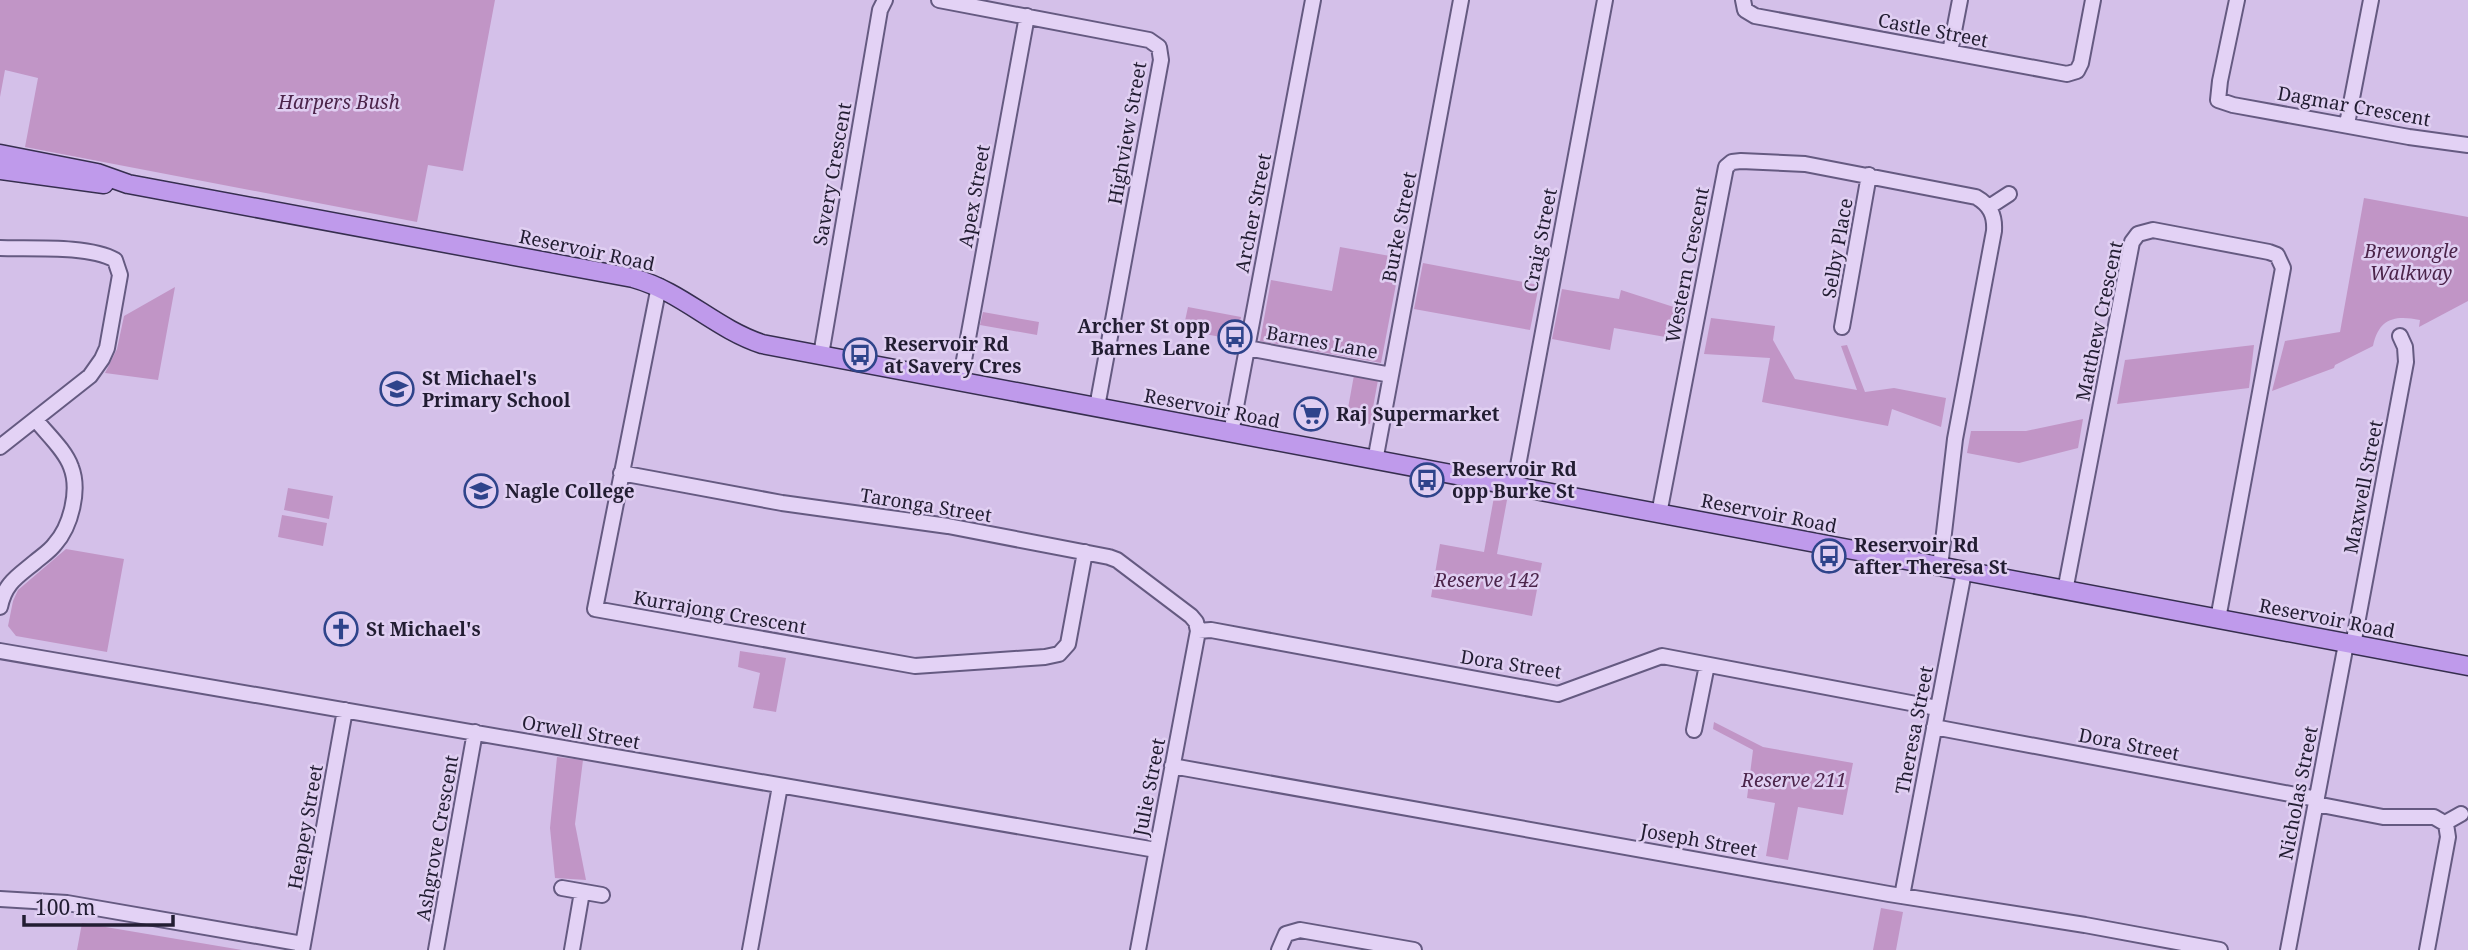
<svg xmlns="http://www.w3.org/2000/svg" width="2468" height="950" font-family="'Noto Serif',serif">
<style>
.green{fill:#c195c6}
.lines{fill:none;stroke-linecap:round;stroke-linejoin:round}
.minor-casing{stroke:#655a81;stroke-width:18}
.major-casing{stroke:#362e4f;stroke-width:21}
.minor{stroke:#e3d2f5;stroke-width:14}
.major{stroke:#bf9aeb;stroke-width:18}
.labels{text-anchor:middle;stroke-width:5;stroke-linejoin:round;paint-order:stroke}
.street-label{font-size:19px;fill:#221d32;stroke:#e0cff2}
.park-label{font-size:19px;font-style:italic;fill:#4c254b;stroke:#e0cff2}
.poi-label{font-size:19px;font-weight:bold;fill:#221d32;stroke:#e0cff2;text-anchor:start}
</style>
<rect width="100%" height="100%" fill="#d4c0e9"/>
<!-- green -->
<path class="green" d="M 0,0 L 495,0 L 463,171 L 428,165 L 417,222 L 25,147 L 38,78 L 5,70 L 0,97 Z
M 2364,198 L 2468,217 L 2468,301 L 2419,327 L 2420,320 C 2395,315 2379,318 2373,346 L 2335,365 L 2334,368 L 2272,391 L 2285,341 L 2340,332 Z
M 1340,247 L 1401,258 L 1381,363 L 1260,341 L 1271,280 L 1332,291 Z
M 1423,263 L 1539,285 L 1530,330 L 1414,309 Z
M 175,287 L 158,380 L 105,373 L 117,349 L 124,316 Z
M 1562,289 L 1619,299 L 1621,290 L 1683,310 L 1677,339 L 1614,328 L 1610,350 L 1552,339 Z
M 1188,307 L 1241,317 L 1237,340 L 1183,330 Z
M 983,312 L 1039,322 L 1037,335 L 980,325 Z
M 1711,318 L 1775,326 L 1773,340 L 1795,379 L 1857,390 L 1841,346 L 1847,345 L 1865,392 L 1894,388 L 1946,398 L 1941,427 L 1892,409 L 1888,426 L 1762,402 L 1770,358 L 1704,354 Z
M 2254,345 L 2249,388 L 2117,404 L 2125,360 Z
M 1354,375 L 1378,380 L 1370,424 L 1341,419 L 1347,414 Z
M 2083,419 L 2078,448 L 2019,463 L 1967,453 L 1971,431 L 2026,431 Z
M 288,488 L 333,496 L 329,519 L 284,510 Z
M 1494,497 L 1507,500 L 1497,554 L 1542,563 L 1532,616 L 1431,597 L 1440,544 L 1484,552 Z
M 282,515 L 327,523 L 323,546 L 278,537 Z
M 66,549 L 124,559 L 107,652 L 16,636 L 8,626 L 13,601 L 18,590 Z
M 740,651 L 786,658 L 776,712 L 753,708 L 760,673 L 738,667 Z
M 1714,722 L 1763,747 L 1853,763 L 1843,815 L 1798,807 L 1788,860 L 1766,856 L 1775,803 L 1747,798 L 1753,750 L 1713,729 Z
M 557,757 L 583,760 L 575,824 L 586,880 L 555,878 L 550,828 Z
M 1881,908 L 1903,912 L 1896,950 L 1873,950 Z
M 82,923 L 242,950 L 77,950 Z"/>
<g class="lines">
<defs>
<path id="minor" d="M 939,0 L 1149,40 L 1159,47 L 1161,60 L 1097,407
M 1743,0 L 1745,10 L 1755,16 L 2067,74 L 2077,71 L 2081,63 L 2093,0
M 2237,0 L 2220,81 L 2218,100 L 2233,105 L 2409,137 L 2468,145
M 1950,52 L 1960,0
M 2347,124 L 2371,0
M 1989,207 L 2009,194
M 0,248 C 30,249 89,245 115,260 L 120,275 L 107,348 L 102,359 L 90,376 L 0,447
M 659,286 L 595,609 L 915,666 L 1045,657 L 1059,654 L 1068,644 L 1085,552
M 1842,327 L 1869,175
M 1247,348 L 1391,375
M 821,355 L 880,10 L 885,0
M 960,382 L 1027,16
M 1231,433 L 1313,0
M 1375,461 L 1461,0
M 621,473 L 782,503 L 948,526 L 1109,557 L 1117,560 L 1191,616 L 1196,622 L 1198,631 L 1138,950
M 1514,487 L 1605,0
M 1659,514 L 1726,167 L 1732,162 L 1741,161 L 1805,164 L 1976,197 C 1990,205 1995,215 1994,231 L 1955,439 L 1940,567
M 2065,591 L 2132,242 L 2138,234 L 2153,230 L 2269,252 L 2277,255 L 2283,268 L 2218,619
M 0,607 C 5,583 17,577 35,562 C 42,556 50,551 55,544 C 71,526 80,490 71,467 C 65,450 47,434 36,420
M 1198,631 L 1211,630 L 1558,694 L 1662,656 L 1937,708
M 2353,645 L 2406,362 L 2405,347 L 2400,336
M 0,651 L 1156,850
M 1934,727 L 2317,799
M 1694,730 L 1707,665
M 1172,766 L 1889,894 L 2085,925 L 2220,950
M 2316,804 L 2383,817 L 2434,817 L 2446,824 L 2448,837 L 2427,950
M 2445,823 L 2461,814
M 562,888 L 602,895
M 1902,896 L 1964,572
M 0,899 L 67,903 L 303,944
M 302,950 L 345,710
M 436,950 L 475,732
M 572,950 L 582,892
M 750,950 L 780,786
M 1279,950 L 1286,934 L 1300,930 L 1414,950
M 2288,950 L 2346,644"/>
<path id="major" d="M 0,154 L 97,173 L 128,184 L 633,278 C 683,292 714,328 762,344 L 2468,666
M 0,170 L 104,184"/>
</defs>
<!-- minor casing -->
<use href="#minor" class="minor-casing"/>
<!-- major casing -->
<use href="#major" class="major-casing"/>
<!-- minor -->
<use href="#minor" class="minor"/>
<!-- major -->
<use href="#major" class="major"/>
</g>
<!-- icons -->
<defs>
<symbol id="bus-ring" viewBox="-11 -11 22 22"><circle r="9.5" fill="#e0cff2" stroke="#2f448b" stroke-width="1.5"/><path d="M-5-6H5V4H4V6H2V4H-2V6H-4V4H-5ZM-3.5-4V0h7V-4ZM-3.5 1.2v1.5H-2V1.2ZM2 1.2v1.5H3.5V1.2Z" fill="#2f448b"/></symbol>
<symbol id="school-ring" viewBox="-11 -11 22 22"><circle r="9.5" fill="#e0cff2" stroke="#2f448b" stroke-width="1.5"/><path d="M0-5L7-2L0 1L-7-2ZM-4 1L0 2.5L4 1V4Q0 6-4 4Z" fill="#2f448b"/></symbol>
<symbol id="supermarket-ring" viewBox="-11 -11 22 22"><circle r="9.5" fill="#e0cff2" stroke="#2f448b" stroke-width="1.5"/><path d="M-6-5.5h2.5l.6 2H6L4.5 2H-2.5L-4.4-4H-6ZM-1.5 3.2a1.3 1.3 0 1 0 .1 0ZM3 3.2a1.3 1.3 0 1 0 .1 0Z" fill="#2f448b"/></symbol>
<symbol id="church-ring" viewBox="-11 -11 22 22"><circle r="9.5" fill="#e0cff2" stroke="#2f448b" stroke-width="1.5"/><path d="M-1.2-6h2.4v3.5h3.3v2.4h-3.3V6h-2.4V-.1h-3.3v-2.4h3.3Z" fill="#2f448b"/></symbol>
</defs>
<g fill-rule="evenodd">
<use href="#bus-ring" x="1216" y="318" width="38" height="38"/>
<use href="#bus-ring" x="841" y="336" width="38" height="38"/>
<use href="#school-ring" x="378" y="370" width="38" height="38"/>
<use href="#supermarket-ring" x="1292" y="395" width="38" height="38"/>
<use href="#bus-ring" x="1408" y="461" width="38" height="38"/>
<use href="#school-ring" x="462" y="472" width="38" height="38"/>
<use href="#bus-ring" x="1810" y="537" width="38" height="38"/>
<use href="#church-ring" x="322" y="610" width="38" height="38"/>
</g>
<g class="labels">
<!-- street labels -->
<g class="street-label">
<text transform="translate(1933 30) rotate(11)" y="7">Castle Street</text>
<text transform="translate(2354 106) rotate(10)" y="7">Dagmar Crescent</text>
<text transform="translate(1127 133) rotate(-80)" y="7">Highview Street</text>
<text transform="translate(832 174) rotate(-80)" y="7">Savery Crescent</text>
<text transform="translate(974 196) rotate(-80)" y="7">Apex Street</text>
<text transform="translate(1253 213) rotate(-79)" y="7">Archer Street</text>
<text transform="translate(1399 227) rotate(-79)" y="7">Burke Street</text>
<text transform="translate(1540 240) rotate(-79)" y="7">Craig Street</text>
<text transform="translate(1837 248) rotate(-80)" y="7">Selby Place</text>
<text transform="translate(587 250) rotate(12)" y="7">Reservoir Road</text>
<text transform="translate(1687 265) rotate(-79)" y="7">Western Crescent</text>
<text transform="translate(2099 321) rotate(-78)" y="7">Matthew Crescent</text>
<text transform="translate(1322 342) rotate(10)" y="7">Barnes Lane</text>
<text transform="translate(1212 408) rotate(11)" y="7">Reservoir Road</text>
<text transform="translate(2363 487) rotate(-79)" y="7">Maxwell Street</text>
<text transform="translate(926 505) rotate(9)" y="7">Taronga Street</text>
<text transform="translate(1769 513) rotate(11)" y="7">Reservoir Road</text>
<text transform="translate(720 612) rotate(10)" y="7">Kurrajong Crescent</text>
<text transform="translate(2327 618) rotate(11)" y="7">Reservoir Road</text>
<text transform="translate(1511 664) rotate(9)" y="7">Dora Street</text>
<text transform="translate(1914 730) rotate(-79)" y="7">Theresa Street</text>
<text transform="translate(581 732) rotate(10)" y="7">Orwell Street</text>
<text transform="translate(2129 744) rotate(11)" y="7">Dora Street</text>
<text transform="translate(1149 787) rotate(-79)" y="7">Julie Street</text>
<text transform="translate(2298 793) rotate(-79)" y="7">Nicholas Street</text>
<text transform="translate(305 827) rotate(-80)" y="7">Heapey Street</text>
<text transform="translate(437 838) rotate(-80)" y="7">Ashgrove Crescent</text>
<text transform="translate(1699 840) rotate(10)" y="7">Joseph Street</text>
</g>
<!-- park labels -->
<g class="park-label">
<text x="339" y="109">Harpers Bush</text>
<text x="2411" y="258">Brewongle<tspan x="2411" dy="22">Walkway</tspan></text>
<text x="1487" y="587">Reserve 142</text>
<text x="1794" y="787">Reserve 211</text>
</g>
<!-- poi labels -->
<g class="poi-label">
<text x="1210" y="333" text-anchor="end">Archer St opp<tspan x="1210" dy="22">Barnes Lane</tspan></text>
<text x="884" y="351">Reservoir Rd<tspan x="884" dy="22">at Savery Cres</tspan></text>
<text x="422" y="385">St Michael's<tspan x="422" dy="22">Primary School</tspan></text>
<text x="1336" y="421">Raj Supermarket</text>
<text x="1452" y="476">Reservoir Rd<tspan x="1452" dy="22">opp Burke St</tspan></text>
<text x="505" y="498">Nagle College</text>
<text x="1854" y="552">Reservoir Rd<tspan x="1854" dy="22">after Theresa St</tspan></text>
<text x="366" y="636">St Michael's</text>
</g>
</g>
<!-- scale -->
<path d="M24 915v10h149v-10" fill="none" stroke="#221d32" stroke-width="3.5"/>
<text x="35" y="915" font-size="21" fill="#221d32" stroke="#e0cff2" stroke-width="5" paint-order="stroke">100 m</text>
</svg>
